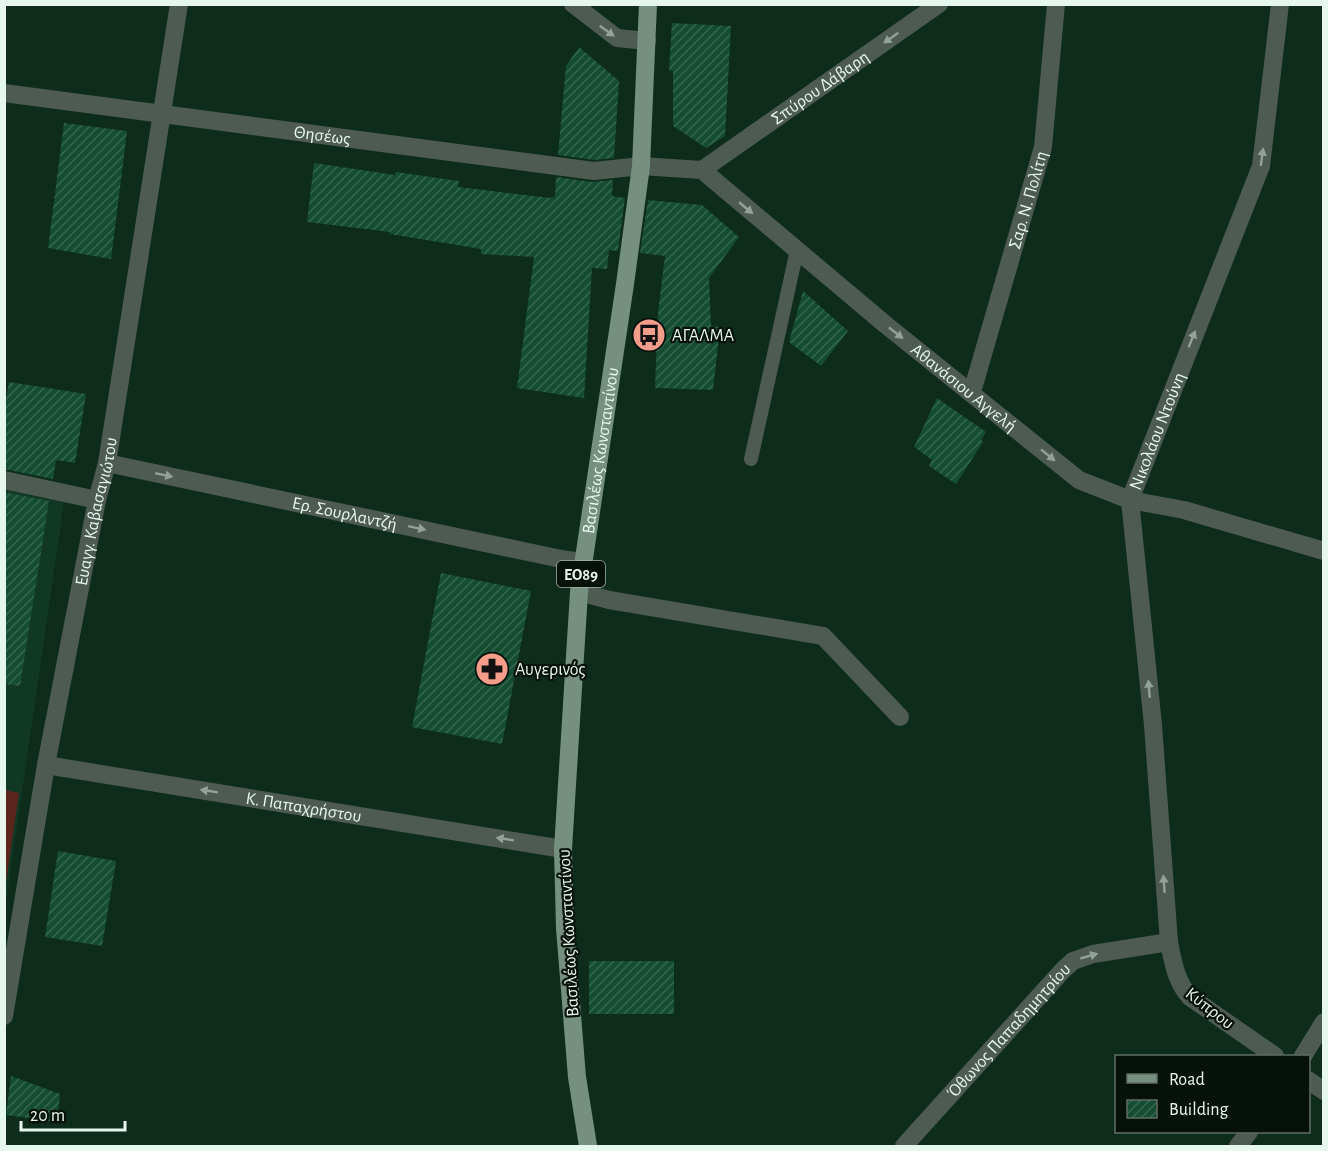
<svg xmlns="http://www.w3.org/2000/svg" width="1328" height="1151" font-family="'Alegreya Sans',sans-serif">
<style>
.built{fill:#113825}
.grass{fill:#5d261c}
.building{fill:url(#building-hatch)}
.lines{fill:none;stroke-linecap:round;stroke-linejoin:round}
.service{stroke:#4e5b53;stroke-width:14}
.pedestrian{stroke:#4e5b53;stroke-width:18}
.minor{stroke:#4e5b53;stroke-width:18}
.primary{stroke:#75907f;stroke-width:18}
.oneway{fill:#92a298}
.labels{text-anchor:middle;stroke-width:4.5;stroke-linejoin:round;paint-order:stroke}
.shield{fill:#06110a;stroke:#a3b3a9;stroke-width:1.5}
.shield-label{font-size:16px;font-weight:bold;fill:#e6f8ed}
.street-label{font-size:18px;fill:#e6f8ed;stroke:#06110a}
.poi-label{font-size:18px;fill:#e6f8ed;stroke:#06110a;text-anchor:start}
</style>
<defs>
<pattern id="building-hatch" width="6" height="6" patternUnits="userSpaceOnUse" patternTransform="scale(1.5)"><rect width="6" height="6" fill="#144d31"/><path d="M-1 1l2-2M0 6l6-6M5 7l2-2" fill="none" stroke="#36674f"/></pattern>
</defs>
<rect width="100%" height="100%" fill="#0e2c1c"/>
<!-- built -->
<path class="built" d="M 5,484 L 65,496 L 5,909 Z"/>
<!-- grass -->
<path class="grass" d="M 5,790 L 19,793 L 5,889 L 4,790 Z"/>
<!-- building -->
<path class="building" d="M 672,23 L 731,26 L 725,136 L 706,148 L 673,126 L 673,71 L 669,71 Z
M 579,47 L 619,81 L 614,158 L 594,160 L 558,155 L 566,66 Z
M 64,123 L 127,131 L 111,259 L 48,248 Z
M 314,163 L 395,175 L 396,172 L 459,181 L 458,187 L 550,198 L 555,197 L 556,177 L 593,182 L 613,180 L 612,196 L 625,198 L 618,251 L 609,250 L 607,269 L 592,268 L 584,398 L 517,388 L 534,257 L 481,254 L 481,249 L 390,234 L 390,232 L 307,222 Z
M 648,200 L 702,205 L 739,237 L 709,278 L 711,326 L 720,327 L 713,390 L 655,388 L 658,313 L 665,256 L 640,253 Z
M 803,291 L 848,331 L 821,366 L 789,342 Z
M 9,382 L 86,394 L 75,463 L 56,460 L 53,479 L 4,469 L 4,410 Z
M 937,398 L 986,432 L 981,440 L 983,442 L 956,484 L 929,466 L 932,460 L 914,447 Z
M 4,492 L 49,501 L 20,686 L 4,684 Z
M 441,573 L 531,591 L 502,744 L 412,727 Z
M 58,851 L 116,861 L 102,946 L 45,937 Z
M 589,961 L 674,961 L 674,1014 L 589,1014 Z
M 11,1076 L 60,1094 L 57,1122 L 6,1115 Z"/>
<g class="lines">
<!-- service -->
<path class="service" d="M 751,459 L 797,250"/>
<!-- pedestrian -->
<path class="pedestrian" d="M 1238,1146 L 1249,1132"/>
<!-- minor -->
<g class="minor">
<path d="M 573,4 L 617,38 L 647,41"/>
<path id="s1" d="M 4,93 L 594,171 L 641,166 L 702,170 L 886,325 L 1079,480 L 1130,500 L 1184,510 L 1324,551"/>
<path id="s2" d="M 702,170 L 939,4"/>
<path id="s3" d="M 972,392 L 1043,147 L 1056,4"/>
<path id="s4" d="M 107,463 L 561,559 L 582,562"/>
<path d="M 4,480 L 97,500"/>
<path d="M 579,592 L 609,600 L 823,636 L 900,717"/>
<path id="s5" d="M 46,765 L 563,849"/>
<path id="s6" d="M 4,1016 L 46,765 L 97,500 L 107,463 L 179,4"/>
<path id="s7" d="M 1275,1056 L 1190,997 C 1176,982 1173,962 1169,942 L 1153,725 L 1130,500 L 1261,166 L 1280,4"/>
<path d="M 1303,1056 L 1324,1022"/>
<path d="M 1308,1080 L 1324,1091"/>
<path id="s8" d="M 904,1146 L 1063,970 L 1073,961 L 1093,954 L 1169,942"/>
</g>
<!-- primary -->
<path class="primary" id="s9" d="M 588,1146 L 577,1077 L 565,928 L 563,849 L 579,592 L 625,284 L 641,166 L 648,4"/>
</g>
<!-- one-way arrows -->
<defs><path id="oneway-solid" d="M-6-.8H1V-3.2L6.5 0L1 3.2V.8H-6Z" transform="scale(1.5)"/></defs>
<g class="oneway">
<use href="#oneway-solid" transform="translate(607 31) rotate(36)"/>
<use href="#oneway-solid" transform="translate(891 38) rotate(145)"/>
<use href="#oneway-solid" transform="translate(1262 157) rotate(-82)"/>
<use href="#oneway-solid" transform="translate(746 208) rotate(40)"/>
<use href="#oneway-solid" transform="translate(896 333) rotate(38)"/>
<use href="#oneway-solid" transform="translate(1192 339) rotate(-68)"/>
<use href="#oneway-solid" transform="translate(1048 455) rotate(39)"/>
<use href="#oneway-solid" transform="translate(164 475) rotate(12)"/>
<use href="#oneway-solid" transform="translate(417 528) rotate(12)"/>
<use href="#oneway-solid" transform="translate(1149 689) rotate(-95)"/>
<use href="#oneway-solid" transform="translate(209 791) rotate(-171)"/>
<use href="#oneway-solid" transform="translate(505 839) rotate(-171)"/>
<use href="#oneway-solid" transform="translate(1164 884) rotate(-94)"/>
<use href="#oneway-solid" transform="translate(1089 956) rotate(-16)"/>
</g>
<!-- icons -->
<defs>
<symbol id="bus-disc" viewBox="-11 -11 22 22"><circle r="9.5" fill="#f49d8b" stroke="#06110a"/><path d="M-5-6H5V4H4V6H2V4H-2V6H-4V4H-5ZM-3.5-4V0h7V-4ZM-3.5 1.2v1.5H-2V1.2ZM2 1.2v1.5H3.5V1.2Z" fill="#111"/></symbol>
<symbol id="pharmacy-disc" viewBox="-11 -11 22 22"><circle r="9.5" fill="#f49d8b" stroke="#06110a"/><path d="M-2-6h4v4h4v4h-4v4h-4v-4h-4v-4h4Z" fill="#111"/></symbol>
</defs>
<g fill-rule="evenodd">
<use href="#bus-disc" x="630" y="316" width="38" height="38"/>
<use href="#pharmacy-disc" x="473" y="650" width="38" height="38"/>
</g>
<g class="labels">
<!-- shield labels -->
<rect class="shield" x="557" y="561" width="48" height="26" rx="4.5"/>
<g class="shield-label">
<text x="581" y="580">ΕΟ89</text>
</g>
<!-- street labels -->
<g class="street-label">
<text dy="6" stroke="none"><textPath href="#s2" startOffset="144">Σπύρου Δάβαρη</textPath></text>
<text dy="6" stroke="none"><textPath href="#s1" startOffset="321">Θησέως</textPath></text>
<text dy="6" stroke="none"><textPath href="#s3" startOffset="200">Σαρ. Ν. Πολίτη</textPath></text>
<text dy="6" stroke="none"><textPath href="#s1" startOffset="1044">Αθανάσιου Αγγελή</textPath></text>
<text dy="6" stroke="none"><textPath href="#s7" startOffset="681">Νικολάου Ντούνη</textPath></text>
<text dy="6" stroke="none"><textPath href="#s9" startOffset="699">Βασιλέως Κωνσταντίνου</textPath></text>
<text dy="6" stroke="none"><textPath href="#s6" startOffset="513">Ευαγγ. Καβασαγιώτου</textPath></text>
<text dy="6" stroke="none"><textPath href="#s4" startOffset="243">Ερ. Σουρλαντζή</textPath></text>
<text dy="6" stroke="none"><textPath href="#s5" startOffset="261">Κ. Παπαχρήστου</textPath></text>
<text transform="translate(568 933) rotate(-93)" y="6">Βασιλέως Κωνσταντίνου</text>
<text transform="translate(1210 1008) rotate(38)" y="6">Κύπρου</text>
<text dy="6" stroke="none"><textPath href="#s8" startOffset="156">Όθωνος Παπαδημητρίου</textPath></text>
</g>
<!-- poi labels -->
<g class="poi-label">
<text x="672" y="341">ΑΓΑΛΜΑ</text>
<text x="515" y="675">Αυγερινός</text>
</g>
</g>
<!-- border -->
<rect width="1328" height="1151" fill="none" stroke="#e6f8ed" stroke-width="12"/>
<!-- legend -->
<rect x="1115" y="1055" width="195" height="78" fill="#06110a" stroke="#606d65" stroke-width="1.5"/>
<rect x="1127" y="1074" width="30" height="9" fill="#75907f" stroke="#606d65" stroke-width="1.5"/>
<text x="1169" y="1085" font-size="18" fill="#e6f8ed">Road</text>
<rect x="1127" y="1100" width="30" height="18" fill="url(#building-hatch)" stroke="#606d65" stroke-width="1.5"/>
<text x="1169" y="1115" font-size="18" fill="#e6f8ed">Building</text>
<!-- scale -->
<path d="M21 1121v9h104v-9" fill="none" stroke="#e6f8ed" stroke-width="3"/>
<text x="30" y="1121" font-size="18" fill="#e6f8ed" stroke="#06110a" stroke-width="4.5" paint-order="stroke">20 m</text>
</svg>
